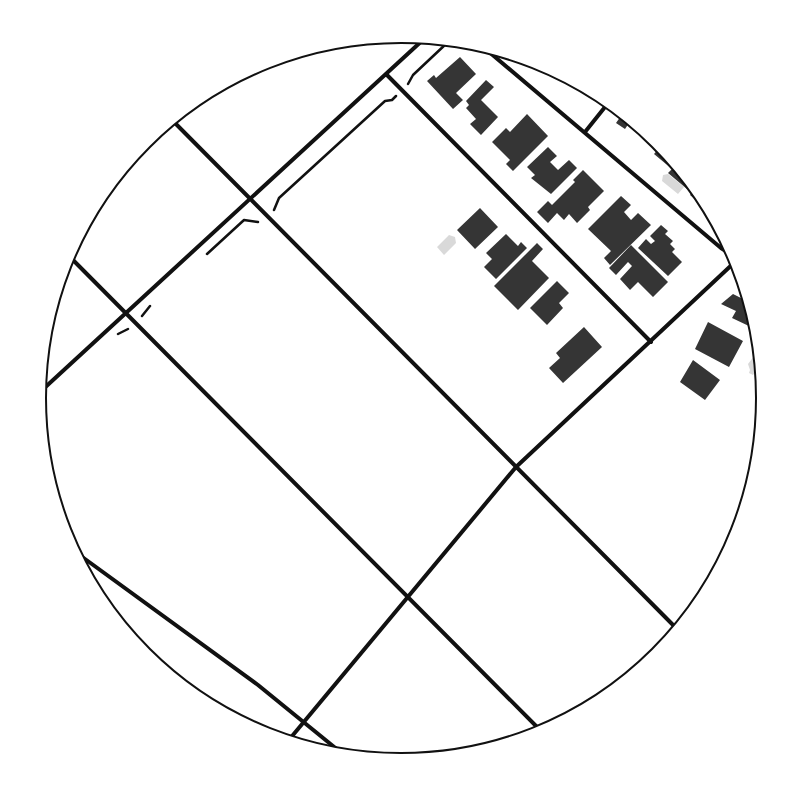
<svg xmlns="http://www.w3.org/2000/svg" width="803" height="797" font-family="'Noto Sans',sans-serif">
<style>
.water{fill:#d9d9d9}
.building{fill:#353535}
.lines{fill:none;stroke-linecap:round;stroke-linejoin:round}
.path{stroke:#111;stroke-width:2.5}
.minor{stroke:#111;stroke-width:4}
.rim{fill:none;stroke:#111;stroke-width:2}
</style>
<rect width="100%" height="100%" fill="#fff"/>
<!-- water -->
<path class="water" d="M 668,174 L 684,187 L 678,194 L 662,181 L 663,175 Z
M 449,235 L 455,237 L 456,243 L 444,255 L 437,247 Z
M 757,352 L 760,354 L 761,364 L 753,375 L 749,373 L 750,370 L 748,364 Z"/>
<!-- building -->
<path class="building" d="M 460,57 L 476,74 L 456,93 L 463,100 L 453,109 L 427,81 L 434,75 L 436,78 Z
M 486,80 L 494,87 L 481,100 L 498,117 L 481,135 L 470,124 L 476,119 L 466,108 L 469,105 L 466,101 Z
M 623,113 L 631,120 L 625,129 L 616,123 Z
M 527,114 L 548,136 L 513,171 L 506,164 L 510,160 L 492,142 L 506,128 L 510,132 Z
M 661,146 L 692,184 L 687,189 L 668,173 L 672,169 L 654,154 Z
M 548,147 L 557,156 L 550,162 L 558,170 L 569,160 L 577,168 L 551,194 L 531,178 L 535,175 L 527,167 Z
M 583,170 L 604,191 L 588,207 L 590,210 L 577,223 L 569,214 L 564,220 L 557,213 L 548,223 L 537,212 L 548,201 L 552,205 L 575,182 L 573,180 Z
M 696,188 L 703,197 L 711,213 L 690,195 Z
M 621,196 L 631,205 L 624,212 L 631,220 L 638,213 L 651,225 L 610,265 L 604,258 L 611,251 L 588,229 Z
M 480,208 L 498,227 L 475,249 L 457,230 Z
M 661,225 L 668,231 L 665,234 L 673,241 L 670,244 L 675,249 L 672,252 L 682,262 L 668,276 L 638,248 L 646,239 L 651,244 L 655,241 L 650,236 Z
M 506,234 L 518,246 L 521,242 L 527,248 L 496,279 L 484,267 L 492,259 L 486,253 Z
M 537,243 L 543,249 L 532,261 L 549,278 L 518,310 L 494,286 Z
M 631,245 L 668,282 L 653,297 L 638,282 L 630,290 L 620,279 L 632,266 L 628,262 L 616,275 L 609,268 Z
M 557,281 L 569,293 L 559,303 L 563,308 L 547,325 L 530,308 Z
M 746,292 L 755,320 L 751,327 L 732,318 L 736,311 L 721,304 L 733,294 L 743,299 Z
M 708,322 L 743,341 L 729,367 L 695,349 Z
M 584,327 L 602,347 L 563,383 L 549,368 L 560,358 L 556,353 Z
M 693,360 L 720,380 L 705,400 L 680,382 Z"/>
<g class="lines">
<!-- path -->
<path class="path" d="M 460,42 L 465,42
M 408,84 L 413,75 L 447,43 L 458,42
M 274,210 L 279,198 L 385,101 L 392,100 L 396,96
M 207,254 L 244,220 L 258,222
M 142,316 L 150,306
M 118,334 L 128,329
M 40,406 L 45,401"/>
<!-- minor -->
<path class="minor" d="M 482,46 L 721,248 L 735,257
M 386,74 L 651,342
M 172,120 L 678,630
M 585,132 L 609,102
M 69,256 L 542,732
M 40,392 L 425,38
M 74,551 L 258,685 L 344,755
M 288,741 L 516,467 L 737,260"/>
</g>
<!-- crop -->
<path d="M0 0H803V797H0ZM46 398a355 355 0 1 1 710 0a355 355 0 1 1-710 0Z" fill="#fff" fill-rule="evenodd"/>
<path class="rim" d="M46 398a355 355 0 1 1 710 0a355 355 0 1 1-710 0Z"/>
</svg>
